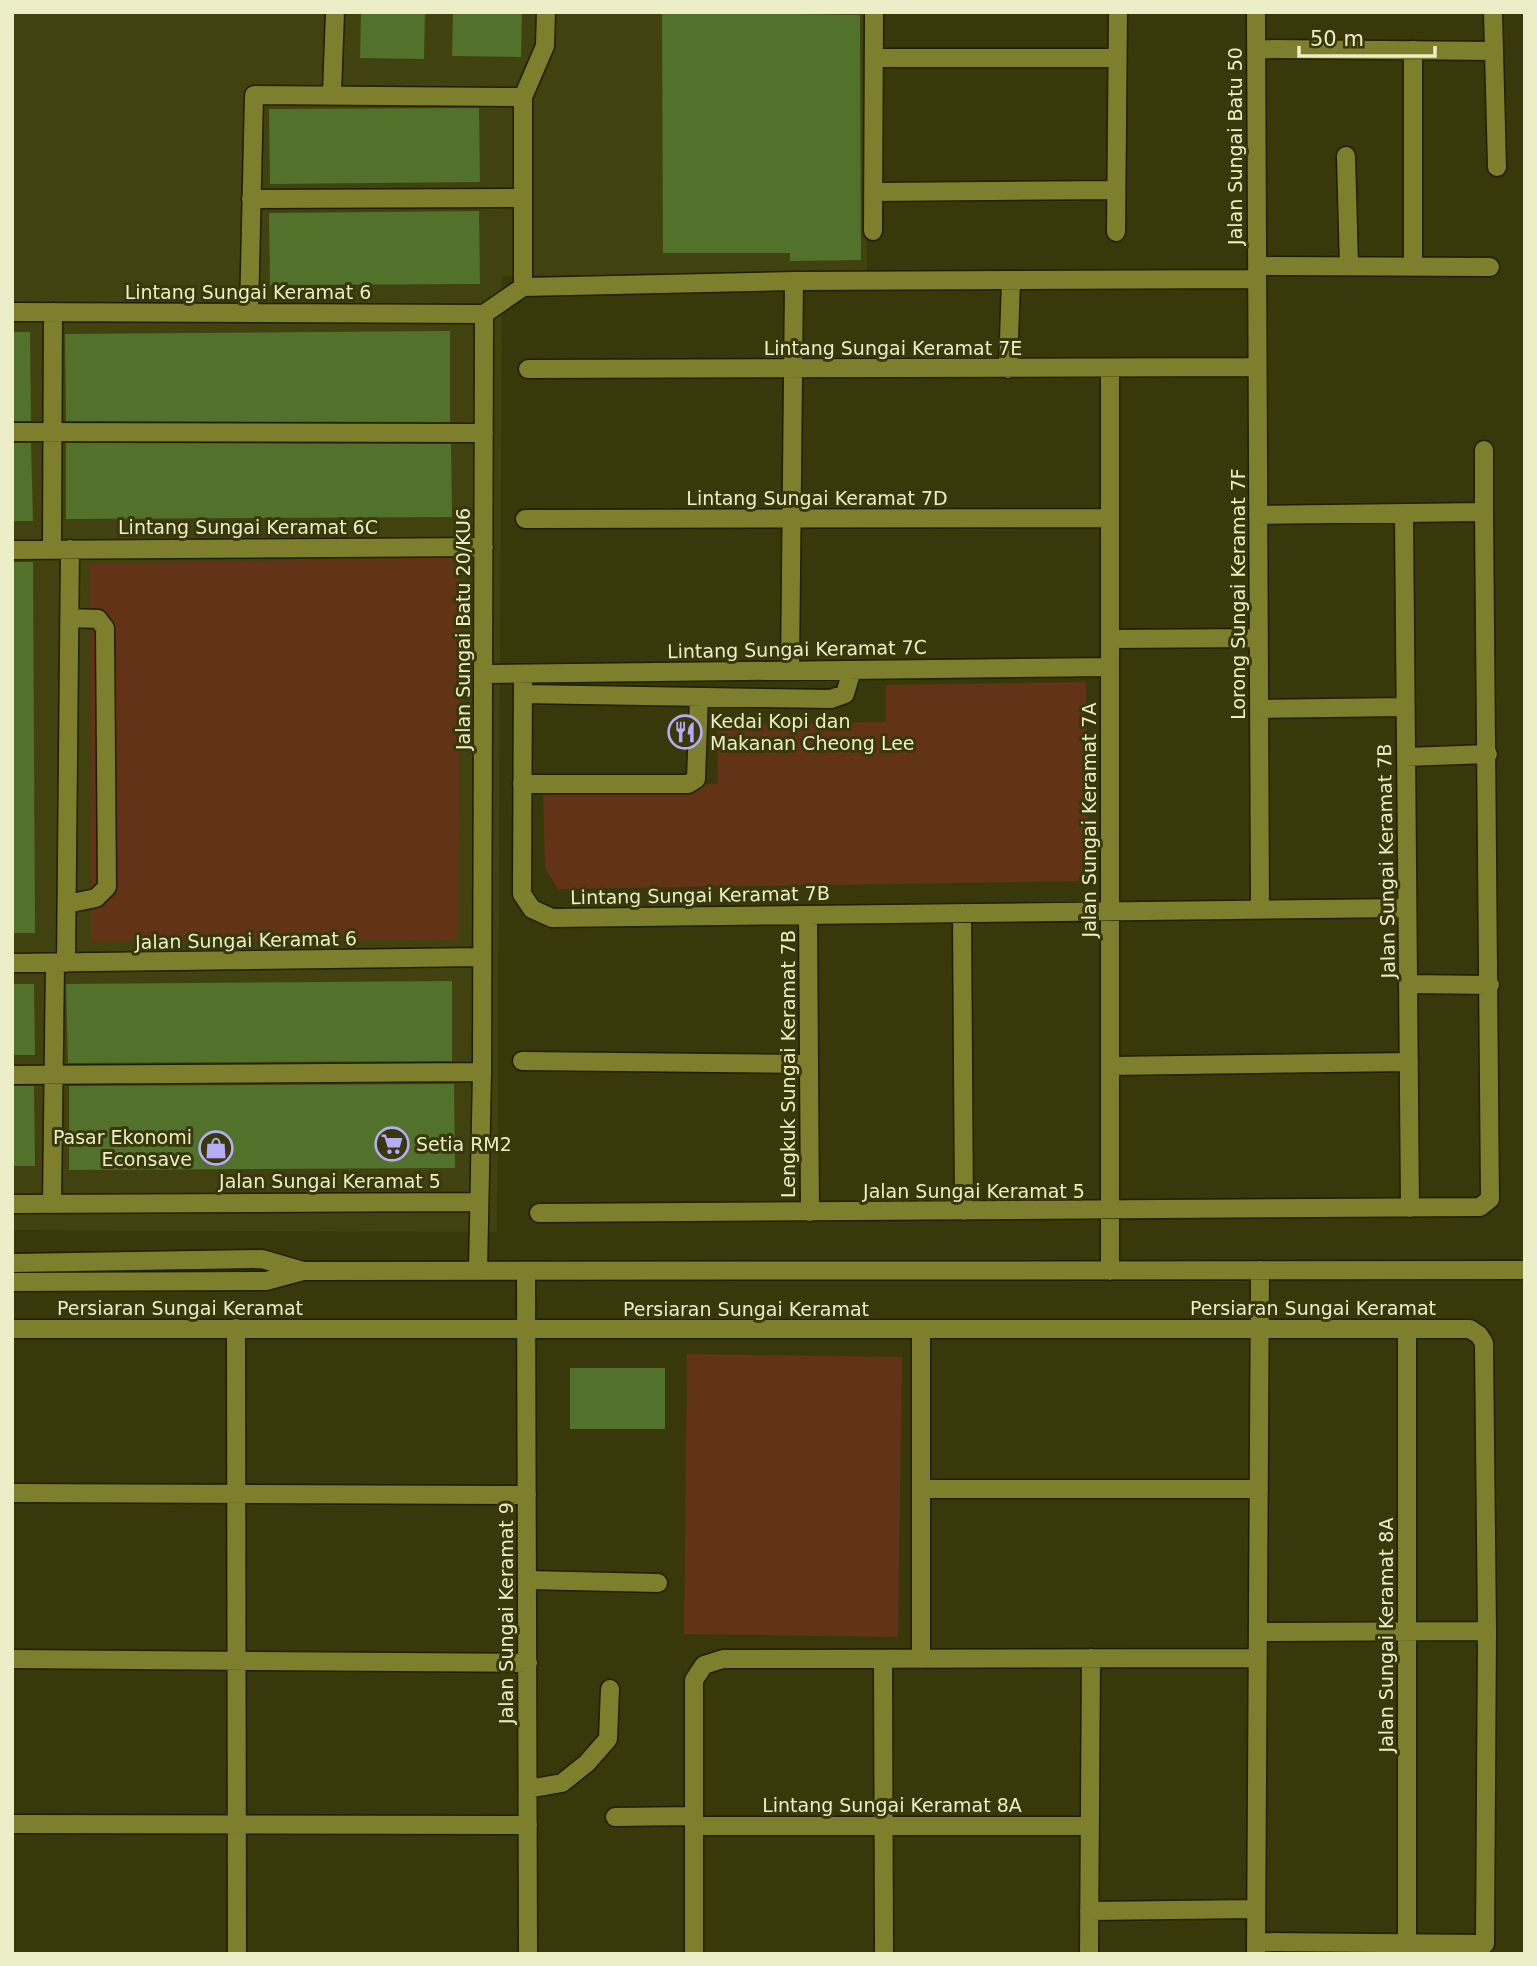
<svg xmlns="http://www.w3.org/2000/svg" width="1537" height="1966" font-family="'DejaVu Sans',sans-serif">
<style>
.built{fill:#424210}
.green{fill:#623316}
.building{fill:#52712b}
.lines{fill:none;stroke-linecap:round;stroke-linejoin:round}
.minor-casing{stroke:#1e1f05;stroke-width:21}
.minor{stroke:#7e7f2c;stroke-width:18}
.labels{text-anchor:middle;stroke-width:6;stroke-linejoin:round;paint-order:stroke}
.street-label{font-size:19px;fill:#ebeec6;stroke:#38380b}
.poi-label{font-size:19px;fill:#ebeec6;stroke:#38380b;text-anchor:start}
</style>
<rect width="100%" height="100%" fill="#38380b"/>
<!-- built -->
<path class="built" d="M 12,12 L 866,12 L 867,273 L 502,276 L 497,1232 L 12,1230 Z"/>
<!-- green -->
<path class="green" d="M 461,557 L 458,940 L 91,941 L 90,564 Z
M 1086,682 L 1089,881 L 558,889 L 545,868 L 543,787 L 718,784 L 717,724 L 886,722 L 886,685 Z
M 687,1354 L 902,1357 L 898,1637 L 684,1634 Z"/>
<!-- building -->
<path class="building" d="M 361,12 L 425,12 L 424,59 L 360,58 Z
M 453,12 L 522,12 L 521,57 L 452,56 Z
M 662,12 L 860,15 L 861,260 L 790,261 L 790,253 L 663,253 Z
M 479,108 L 480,182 L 270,184 L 269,109 Z
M 479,211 L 480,284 L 270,285 L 269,213 Z
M 450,331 L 450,422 L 66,421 L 65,334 Z
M 12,332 L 30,332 L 31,421 L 12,421 Z
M 12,443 L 31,443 L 33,521 L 12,521 Z
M 66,443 L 451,444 L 452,517 L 66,519 Z
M 12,562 L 33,562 L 35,933 L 12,933 Z
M 452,981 L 452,1061 L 68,1063 L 66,984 Z
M 12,984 L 34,984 L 35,1055 L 12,1055 Z
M 454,1084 L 455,1168 L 69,1170 L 69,1086 Z
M 12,1086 L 34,1086 L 35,1166 L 12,1166 Z
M 570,1368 L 665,1368 L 665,1429 L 570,1429 Z"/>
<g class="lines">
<defs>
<path id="minor" d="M 1256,12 L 1260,908
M 1493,12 L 1497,167
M 1256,49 L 1493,51
M 1413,50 L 1413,267
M 874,58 L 1117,58
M 332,93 L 335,12
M 1346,156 L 1349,266
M 874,192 L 1116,190
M 251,199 L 523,198
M 873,231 L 874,12
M 1116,232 L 1118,12
M 1257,266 L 1490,267
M 523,287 L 794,281 L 1257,279
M 523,287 L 523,97 L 545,46 L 546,12
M 12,312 L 484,314
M 249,313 L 254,95 L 523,97
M 484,314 L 523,287
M 1110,368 L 1110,1271
M 528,369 L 1257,367
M 1008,369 L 1011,280
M 12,432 L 484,433
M 1484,450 L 1484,512
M 1404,515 L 1410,1208
M 525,519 L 1110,518
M 52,549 L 53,312
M 12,550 L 484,547
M 1110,639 L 1259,638
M 790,670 L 794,281
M 484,674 L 1110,667
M 523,674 L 522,894 L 532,909 L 552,918 L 1407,908
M 523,694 L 831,699 L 845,694 L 852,670
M 1259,709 L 1405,707
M 1406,757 L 1488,754
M 522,784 L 688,784 L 696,779 L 699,697
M 67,904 L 96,898 L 107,887 L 105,628 L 98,619 L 70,618
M 962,913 L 964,1211
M 808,915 L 810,1212
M 12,963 L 481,957
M 66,963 L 70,549
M 1408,984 L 1490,985
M 522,1061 L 809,1064
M 1110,1066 L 1409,1062
M 12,1075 L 482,1072
M 12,1204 L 479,1202
M 52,1204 L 55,963
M 539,1213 L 1480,1207 L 1490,1199 L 1484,512 L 1258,515
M 12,1263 L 262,1259 L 303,1271
M 478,1271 L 482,1072 L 484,314
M 526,1272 L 528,1954
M 12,1282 L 266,1281 L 303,1271 L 1525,1270
M 236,1328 L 237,1954
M 12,1329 L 1470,1329 L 1479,1335 L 1484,1343 L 1487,1631 L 1485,1944 L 1256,1942
M 1407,1329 L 1407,1942
M 921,1330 L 921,1659
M 922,1489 L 1259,1489
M 12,1493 L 527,1495
M 527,1580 L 658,1583
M 1258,1632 L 1487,1631
M 12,1659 L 528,1663
M 883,1659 L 884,1954
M 528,1789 L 562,1783 L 587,1763 L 608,1739 L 610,1689
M 615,1817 L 694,1816
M 12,1824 L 528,1825
M 694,1826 L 1090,1826
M 1089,1911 L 1256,1909
M 1256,1953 L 1260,1270
M 694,1954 L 694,1680 L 704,1665 L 723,1659 L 1257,1658
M 1089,1954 L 1091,1658"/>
</defs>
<!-- minor casing -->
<use href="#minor" class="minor-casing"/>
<!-- minor -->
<use href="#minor" class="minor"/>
</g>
<!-- icons -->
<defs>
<symbol id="restaurant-ring" viewBox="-11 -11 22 22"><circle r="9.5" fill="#38380b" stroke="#b6acf8" stroke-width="1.5"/><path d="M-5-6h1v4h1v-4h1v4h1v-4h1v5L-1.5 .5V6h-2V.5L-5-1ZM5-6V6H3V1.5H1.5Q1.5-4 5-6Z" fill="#b6acf8"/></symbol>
<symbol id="supermarket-ring" viewBox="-11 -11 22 22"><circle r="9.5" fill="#38380b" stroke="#b6acf8" stroke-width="1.5"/><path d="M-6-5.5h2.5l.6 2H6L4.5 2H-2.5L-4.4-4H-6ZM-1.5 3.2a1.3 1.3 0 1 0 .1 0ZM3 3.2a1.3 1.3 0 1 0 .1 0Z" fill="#b6acf8"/></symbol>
<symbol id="shop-ring" viewBox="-11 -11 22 22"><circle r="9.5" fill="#38380b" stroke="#b6acf8" stroke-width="1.5"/><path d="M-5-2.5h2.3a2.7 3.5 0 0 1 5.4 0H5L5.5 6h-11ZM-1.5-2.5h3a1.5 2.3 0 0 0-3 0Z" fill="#b6acf8"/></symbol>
</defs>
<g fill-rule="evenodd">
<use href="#restaurant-ring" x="666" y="713" width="38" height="38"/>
<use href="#supermarket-ring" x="373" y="1125" width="38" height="38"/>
<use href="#shop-ring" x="197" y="1129" width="38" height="38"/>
</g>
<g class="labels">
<!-- street labels -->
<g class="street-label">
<text transform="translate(1235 146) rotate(-90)" y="7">Jalan Sungai Batu 50</text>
<text x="248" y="299">Lintang Sungai Keramat 6</text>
<text x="893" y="355">Lintang Sungai Keramat 7E</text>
<text x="817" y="505">Lintang Sungai Keramat 7D</text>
<text x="248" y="534">Lintang Sungai Keramat 6C</text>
<text transform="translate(1238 594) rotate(-90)" y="7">Lorong Sungai Keramat 7F</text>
<text transform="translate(463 629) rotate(-90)" y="7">Jalan Sungai Batu 20/KU6</text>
<text transform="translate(797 649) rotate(-1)" y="7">Lintang Sungai Keramat 7C</text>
<text transform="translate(1089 820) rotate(-90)" y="7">Jalan Sungai Keramat 7A</text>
<text transform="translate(1386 861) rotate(-91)" y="7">Jalan Sungai Keramat 7B</text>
<text transform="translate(700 895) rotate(-1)" y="7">Lintang Sungai Keramat 7B</text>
<text transform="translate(246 940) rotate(-1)" y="7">Jalan Sungai Keramat 6</text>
<text transform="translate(788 1064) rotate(-90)" y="7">Lengkuk Sungai Keramat 7B</text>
<text x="330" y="1188">Jalan Sungai Keramat 5</text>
<text x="974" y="1198">Jalan Sungai Keramat 5</text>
<text x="180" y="1315">Persiaran Sungai Keramat</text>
<text x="1313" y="1315">Persiaran Sungai Keramat</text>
<text x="746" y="1316">Persiaran Sungai Keramat</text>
<text transform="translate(506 1613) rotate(-90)" y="7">Jalan Sungai Keramat 9</text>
<text transform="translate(1386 1635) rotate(-90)" y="7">Jalan Sungai Keramat 8A</text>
<text x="892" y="1812">Lintang Sungai Keramat 8A</text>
</g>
<!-- poi labels -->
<g class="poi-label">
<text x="710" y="728">Kedai Kopi dan<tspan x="710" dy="22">Makanan Cheong Lee</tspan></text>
<text x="192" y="1144" text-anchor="end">Pasar Ekonomi<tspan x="192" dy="22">Econsave</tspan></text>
<text x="416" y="1151">Setia RM2</text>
</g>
</g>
<!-- border -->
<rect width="1537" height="1966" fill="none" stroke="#ebeec6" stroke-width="28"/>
<!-- scale -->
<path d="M1299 46v10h136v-10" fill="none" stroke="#ebeec6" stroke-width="3.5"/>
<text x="1310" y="46" font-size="21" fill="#ebeec6" stroke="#38380b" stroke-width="5" paint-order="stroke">50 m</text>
</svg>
